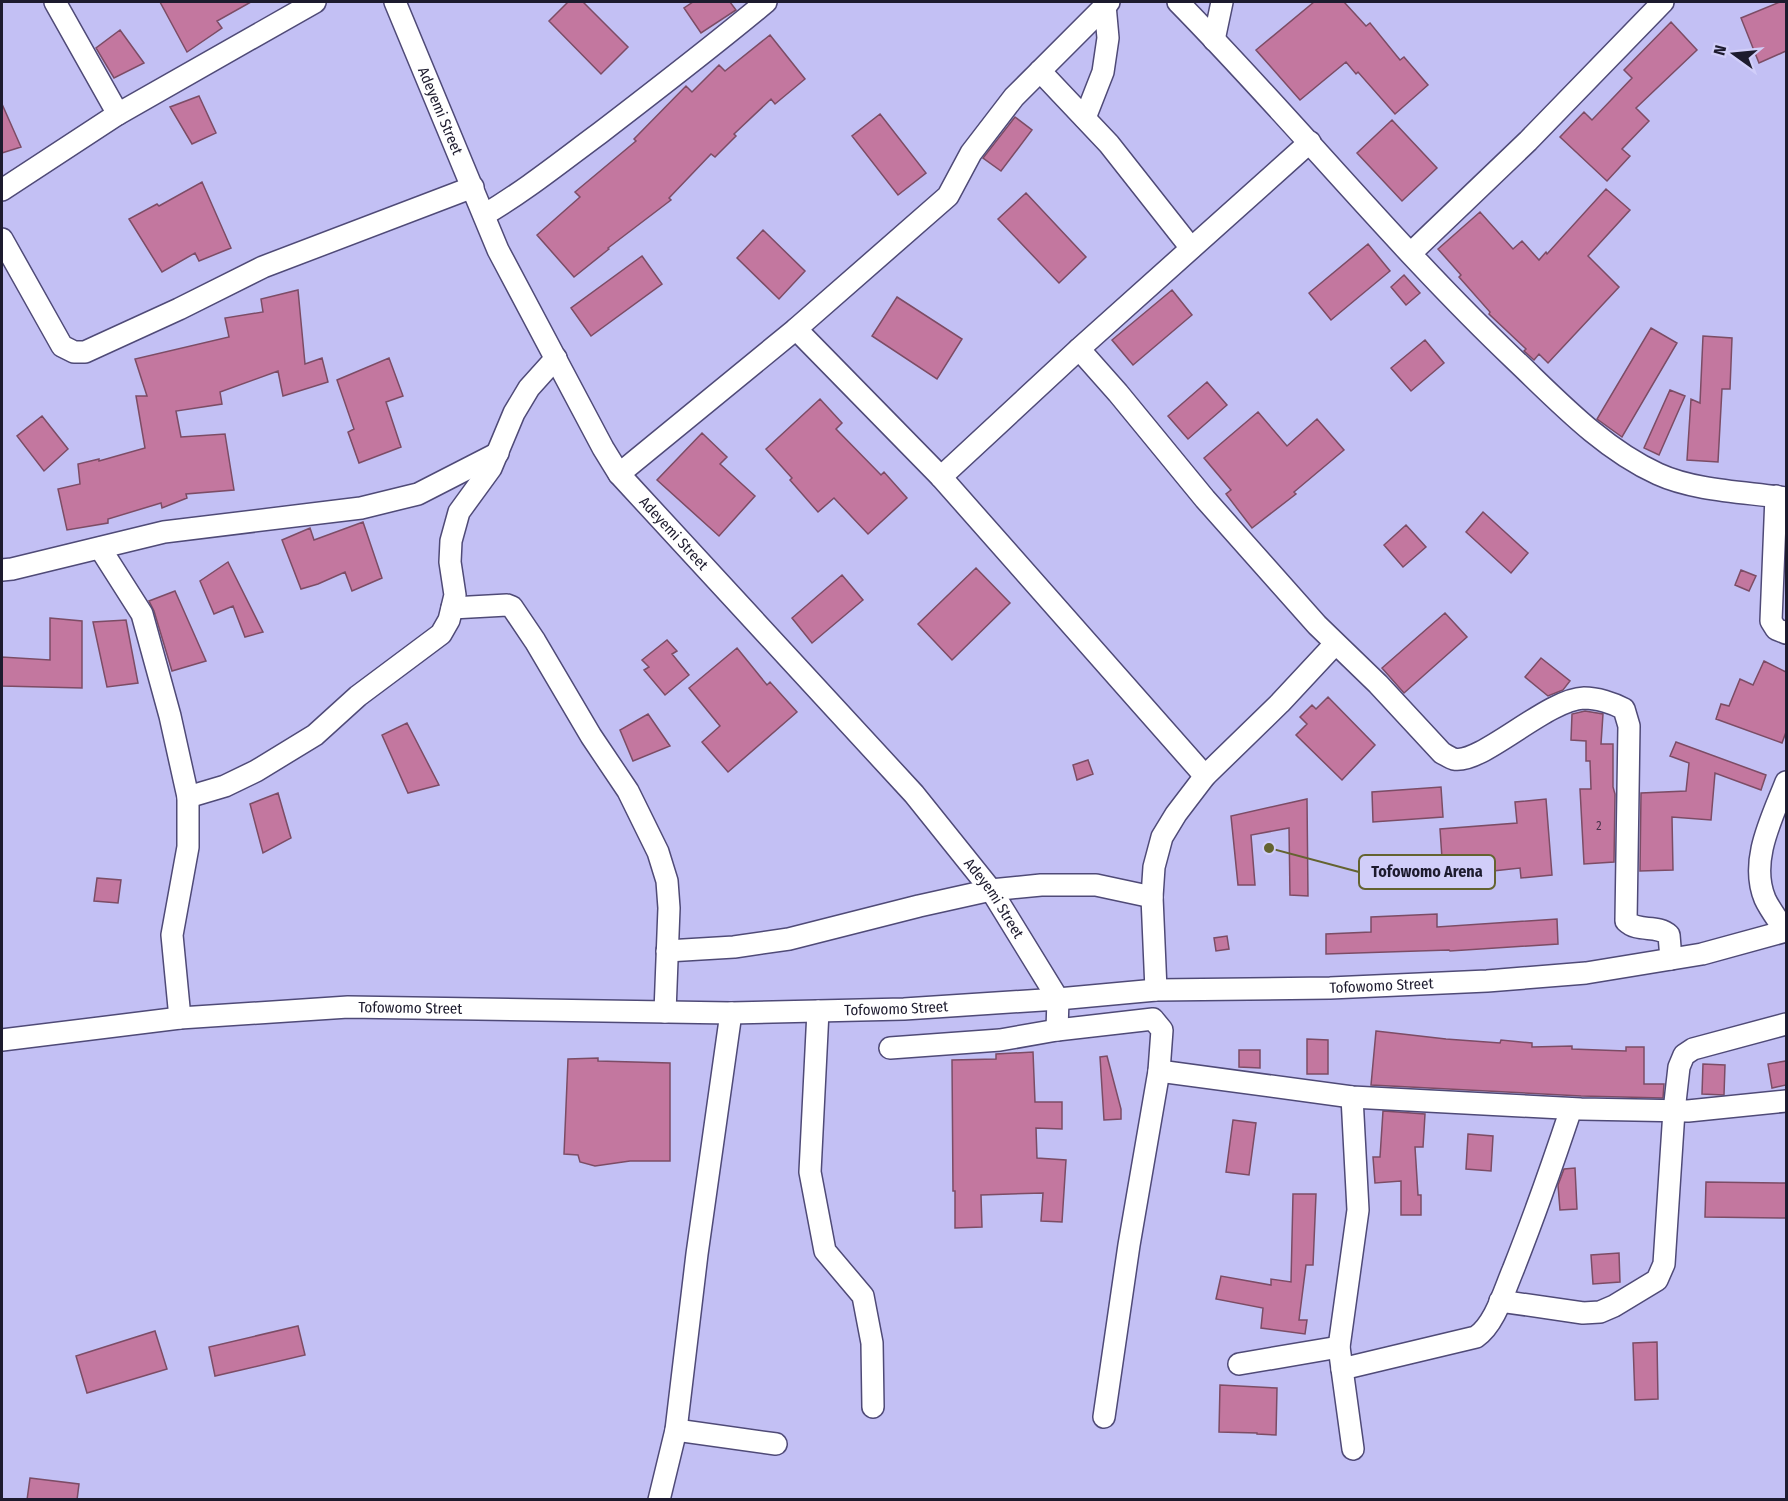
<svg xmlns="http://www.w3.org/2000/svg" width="1788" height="1501" font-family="'Fira Sans Condensed',sans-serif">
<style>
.building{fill:#c3779f;stroke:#7c4c65;stroke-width:1.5}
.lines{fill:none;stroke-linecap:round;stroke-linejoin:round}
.minor-casing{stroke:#4f4a77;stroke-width:24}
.minor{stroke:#fff;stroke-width:21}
.labels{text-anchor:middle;stroke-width:4.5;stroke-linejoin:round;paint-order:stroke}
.number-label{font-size:12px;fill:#46324a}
.street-label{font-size:15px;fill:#1d1b2e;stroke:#d1cef9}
.leader{fill:none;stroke:#646330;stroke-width:2}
.callout-dot{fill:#646330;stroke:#d1cef9;stroke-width:2}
.callout{fill:#d1cef9;stroke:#646330;stroke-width:2}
.callout-label{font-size:16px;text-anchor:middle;font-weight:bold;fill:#1d1b2e}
</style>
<rect width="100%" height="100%" fill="#c3c0f4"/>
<!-- building -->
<path class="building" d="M 160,2 L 251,2 L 217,21 L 222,28 L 187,52 Z
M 568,2 L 583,2 L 628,47 L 601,74 L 549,21 Z
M 693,2 L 730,2 L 736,10 L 701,33 L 684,8 Z
M 1314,2 L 1344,2 L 1366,26 L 1370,23 L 1400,60 L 1404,57 L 1428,85 L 1395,114 L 1358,72 L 1356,74 L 1346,62 L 1300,100 L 1256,50 Z
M 1780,2 L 1786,2 L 1786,51 L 1759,63 L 1741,18 Z
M 1671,22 L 1697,50 L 1636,108 L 1649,121 L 1622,149 L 1630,156 L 1607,181 L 1560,137 L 1584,112 L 1592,120 L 1632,78 L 1624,70 Z
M 120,30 L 144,63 L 114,78 L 96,48 Z
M 770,35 L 805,79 L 775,104 L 771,99 L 734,134 L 736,136 L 715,157 L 711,154 L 669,198 L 671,200 L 608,248 L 609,249 L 574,277 L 537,235 L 580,197 L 575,192 L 636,141 L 634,139 L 686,86 L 692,92 L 719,65 L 725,71 Z
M 199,96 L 216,133 L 192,144 L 170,107 Z
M 2,104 L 21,147 L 2,153 Z
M 880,114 L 926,173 L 898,195 L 852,136 Z
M 1015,117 L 1032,130 L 1001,171 L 983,158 Z
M 1392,120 L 1437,168 L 1402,201 L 1357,153 Z
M 202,182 L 231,248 L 199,261 L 195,253 L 162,272 L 129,219 L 157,204 L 159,206 Z
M 1606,189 L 1630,210 L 1588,256 L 1619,287 L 1548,363 L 1539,354 L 1534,360 L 1524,351 L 1526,349 L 1489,314 L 1490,312 L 1459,277 L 1461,275 L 1438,249 L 1480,212 L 1513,249 L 1522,241 L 1539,260 L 1546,252 L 1547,254 Z
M 1026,193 L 1086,257 L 1059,283 L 998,219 Z
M 763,230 L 805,271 L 779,299 L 737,258 Z
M 1368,244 L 1390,271 L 1331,320 L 1309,293 Z
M 642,256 L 662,284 L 591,336 L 571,308 Z
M 1404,275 L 1420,293 L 1406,305 L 1391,287 Z
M 298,290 L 305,364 L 322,358 L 328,382 L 283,396 L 278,371 L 220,392 L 222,404 L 176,411 L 181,437 L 225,434 L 234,490 L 186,494 L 187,498 L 162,508 L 161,503 L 108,519 L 108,523 L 67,530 L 58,489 L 80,484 L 78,464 L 99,459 L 99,461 L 145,448 L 136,396 L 147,396 L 135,359 L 229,337 L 225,318 L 263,312 L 261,299 Z
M 1172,290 L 1192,315 L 1133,365 L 1112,340 Z
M 897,297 L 962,339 L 937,379 L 872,336 Z
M 1651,328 L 1677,343 L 1622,437 L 1597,419 Z
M 1703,336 L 1732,338 L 1730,389 L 1722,389 L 1718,462 L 1687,460 L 1691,399 L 1700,403 Z
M 1425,340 L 1444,363 L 1411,391 L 1391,368 Z
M 389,358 L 403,396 L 386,402 L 401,447 L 359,463 L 348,432 L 354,429 L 337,380 Z
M 1207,382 L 1227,405 L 1188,439 L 1168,416 Z
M 1670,390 L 1685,396 L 1659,455 L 1644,448 Z
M 820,399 L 842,423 L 836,429 L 881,475 L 884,472 L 907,498 L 868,534 L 834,498 L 818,512 L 790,480 L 792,478 L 766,449 Z
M 1258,412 L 1287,446 L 1317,419 L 1344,450 L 1294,492 L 1296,494 L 1252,528 L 1226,494 L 1231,490 L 1204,458 Z
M 42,416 L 68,449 L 44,471 L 17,436 Z
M 702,433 L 727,457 L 720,464 L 755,496 L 719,536 L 657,480 Z
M 1483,512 L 1528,553 L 1511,573 L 1466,532 Z
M 363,522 L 382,578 L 352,591 L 345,572 L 318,584 L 301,589 L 282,540 L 310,528 L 314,540 Z
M 1406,525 L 1426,547 L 1403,567 L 1384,545 Z
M 228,562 L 263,632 L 245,637 L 233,606 L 214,614 L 200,581 Z
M 976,568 L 1010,603 L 952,660 L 918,624 Z
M 1741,570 L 1756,576 L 1749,591 L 1735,585 Z
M 842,575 L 863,600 L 812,643 L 792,618 Z
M 175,591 L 206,661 L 172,671 L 154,611 L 149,601 Z
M 1445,613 L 1467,637 L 1404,693 L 1382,668 Z
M 50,618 L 82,621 L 82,688 L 2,686 L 2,657 L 50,660 Z
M 126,620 L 138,683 L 107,687 L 93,622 Z
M 667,640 L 677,651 L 672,654 L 689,675 L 665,695 L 644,670 L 649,667 L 642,660 Z
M 737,648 L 767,685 L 770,682 L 797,712 L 728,772 L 702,742 L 720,726 L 689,688 Z
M 1541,658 L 1570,681 L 1563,690 L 1548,696 L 1525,677 Z
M 1764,661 L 1786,672 L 1786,732 L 1782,743 L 1716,719 L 1721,704 L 1729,706 L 1740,679 L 1753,685 Z
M 1328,697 L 1375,745 L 1342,780 L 1296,735 L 1307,724 L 1300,717 L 1312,705 L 1316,709 Z
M 1585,711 L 1603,714 L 1601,744 L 1613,744 L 1613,787 L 1615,794 L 1614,862 L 1584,864 L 1580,789 L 1591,789 L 1590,761 L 1586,761 L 1586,741 L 1571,740 L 1572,714 Z
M 648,714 L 670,746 L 633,761 L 620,730 Z
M 407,723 L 439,785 L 408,793 L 382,735 Z
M 1676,742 L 1766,775 L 1761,790 L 1715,773 L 1711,820 L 1672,817 L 1673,870 L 1640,871 L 1641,793 L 1686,791 L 1689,763 L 1670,756 Z
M 1088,760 L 1093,774 L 1077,780 L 1073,765 Z
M 1441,787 L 1443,817 L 1373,822 L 1372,792 Z
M 278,793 L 291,838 L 263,853 L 250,804 Z
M 1307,799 L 1308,896 L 1290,895 L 1289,828 L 1251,835 L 1255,885 L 1238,885 L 1231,816 Z
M 1546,799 L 1552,875 L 1521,878 L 1520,868 L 1493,871 L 1493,878 L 1464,880 L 1463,872 L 1443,873 L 1440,829 L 1517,823 L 1515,802 Z
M 97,878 L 121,880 L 118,903 L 94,901 Z
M 1437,914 L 1437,927 L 1557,919 L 1558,944 L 1450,951 L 1449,950 L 1326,954 L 1326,934 L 1371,932 L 1371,917 Z
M 1227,936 L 1229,949 L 1216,951 L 1214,938 Z
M 1376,1031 L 1446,1039 L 1500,1043 L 1501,1040 L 1532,1043 L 1532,1047 L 1572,1046 L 1572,1049 L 1626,1051 L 1626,1047 L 1644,1047 L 1644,1084 L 1664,1084 L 1663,1098 L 1581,1096 L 1371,1085 Z
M 1307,1039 L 1328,1040 L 1328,1074 L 1307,1074 Z
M 1239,1050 L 1260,1050 L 1260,1068 L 1239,1067 Z
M 1033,1052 L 1035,1102 L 1062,1102 L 1062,1129 L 1036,1128 L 1037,1158 L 1066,1160 L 1062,1222 L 1041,1221 L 1043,1193 L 981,1195 L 982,1227 L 955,1228 L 955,1191 L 953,1191 L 952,1060 L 996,1059 L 996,1054 Z
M 1107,1056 L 1121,1109 L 1121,1119 L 1104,1120 L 1100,1057 Z
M 598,1058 L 598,1061 L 670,1063 L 670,1161 L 630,1161 L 595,1166 L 580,1162 L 578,1155 L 564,1154 L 568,1059 Z
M 1786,1061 L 1786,1085 L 1772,1088 L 1768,1064 Z
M 1703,1064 L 1725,1065 L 1724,1095 L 1702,1094 Z
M 1383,1111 L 1425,1114 L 1423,1147 L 1415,1147 L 1418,1195 L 1421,1195 L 1421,1215 L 1401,1215 L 1401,1181 L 1375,1183 L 1373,1157 L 1380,1157 Z
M 1233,1120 L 1256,1123 L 1249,1175 L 1226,1172 Z
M 1468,1134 L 1493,1136 L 1491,1171 L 1466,1169 Z
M 1575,1168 L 1577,1209 L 1560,1210 L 1558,1185 L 1564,1169 Z
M 1706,1182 L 1786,1183 L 1786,1218 L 1705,1217 Z
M 1293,1194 L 1316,1194 L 1313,1265 L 1306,1265 L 1299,1320 L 1307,1320 L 1305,1334 L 1261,1328 L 1263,1308 L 1216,1299 L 1221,1276 L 1271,1285 L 1271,1279 L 1291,1282 Z
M 1619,1253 L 1620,1282 L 1593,1284 L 1591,1255 Z
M 298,1326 L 305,1355 L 215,1376 L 209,1347 Z
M 155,1331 L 167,1369 L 87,1393 L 76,1356 Z
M 1657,1342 L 1658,1399 L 1635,1400 L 1633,1343 Z
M 1220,1385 L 1277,1388 L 1276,1435 L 1257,1434 L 1257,1433 L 1219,1432 Z
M 30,1478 L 79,1484 L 77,1500 L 27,1500 Z"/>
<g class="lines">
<defs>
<g id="minor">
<path d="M 55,2 L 118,114"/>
<path id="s1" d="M 395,2 L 498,250 L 603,448 L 619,474 L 914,794 L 991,890 L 1058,999 L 1057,1030"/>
<path d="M 1178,2 C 1293,119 1397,248 1516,361 C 1559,402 1603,449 1658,474 C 1695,491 1746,492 1786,498"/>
<path d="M 1214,40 L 1222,2"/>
<path d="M 1040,71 L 1109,144 L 1191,248"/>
<path d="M 1085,118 L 1103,72 L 1108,38 L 1105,5"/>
<path d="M 2,190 L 118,114 L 315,2"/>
<path d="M 484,215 C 525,191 562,161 600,133 C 656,90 712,47 766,2"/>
<path d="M 2,239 L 62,346 L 74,352 L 85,352 L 179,309 L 263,267 L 473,187"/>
<path d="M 1411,253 L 1528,141 L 1663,2"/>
<path d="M 796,329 L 941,477 L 1205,776"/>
<path d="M 1079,349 L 1118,393 L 1205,499 L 1317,625 L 1378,684 L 1442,753 C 1446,755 1450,758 1454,759 C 1481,765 1547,699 1584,698 C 1597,698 1613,703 1624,709 L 1629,726 L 1626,921 C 1638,933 1657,924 1669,935 L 1671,959"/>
<path d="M 619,474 L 796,329 L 948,196 L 971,153 L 1014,97 L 1109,2"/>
<path d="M 941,477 L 1079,349 L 1310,142"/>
<path d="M 1776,496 L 1771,621 L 1776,629 L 1786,633"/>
<path d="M 100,548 L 142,614 L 170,716 L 188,797 L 188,847 L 172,935 L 180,1018"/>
<path d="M 2,570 L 12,569 L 164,532 L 361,508 L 418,494 L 498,453"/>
<path d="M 452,608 L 507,605 L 512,607 L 535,641 L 591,736 L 628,791 L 658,852 L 667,881 L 669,908 L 665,1012"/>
<path d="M 188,797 L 225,786 L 256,771 L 315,735 L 358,696 L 441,634 L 449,620 L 455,595 L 450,562 L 451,541 L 459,512 L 491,468 L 514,413 L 529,388 L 556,358"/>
<path d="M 1785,931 C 1779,921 1770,910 1765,899 C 1749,861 1772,818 1786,782"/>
<path d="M 667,951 L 734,947 L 789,939 L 919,906 L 991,890 L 1041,885 L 1096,885 L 1152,897"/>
<path d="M 1156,990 L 1152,897 L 1154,867 L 1162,837 L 1176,814 L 1205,776 L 1280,703 L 1335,644"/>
<path d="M 818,1011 L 810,1172 L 825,1251 L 863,1296 L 872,1343 L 873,1407"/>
<path id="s2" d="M 2,1040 L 180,1018 L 348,1007 L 731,1013 L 904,1009 L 1058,999 L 1156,990 L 1330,988 L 1487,981 L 1586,973 L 1702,954 L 1786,931"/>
<path d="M 890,1048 L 1000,1040 L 1057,1030 L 1153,1019 L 1162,1030 L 1159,1071 L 1129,1245 L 1104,1417"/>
<path d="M 1159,1071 L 1352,1097 L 1581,1109 L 1688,1111 L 1786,1101"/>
<path d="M 1352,1097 L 1358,1210 L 1339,1347 L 1353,1449"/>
<path d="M 1500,1301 L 1583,1313 L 1600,1312 L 1614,1306 L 1657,1280 L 1664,1264 L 1674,1111 L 1679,1067 L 1684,1055 L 1693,1049 L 1786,1024"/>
<path d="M 1239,1364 L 1339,1347"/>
<path d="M 1342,1369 L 1476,1337 C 1495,1324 1504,1291 1513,1270 C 1534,1217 1553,1163 1571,1109"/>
<path d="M 676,1430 L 776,1444"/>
<path d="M 659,1500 L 676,1430 L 697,1254 L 731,1013"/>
</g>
</defs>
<!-- minor casing -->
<use href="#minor" class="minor-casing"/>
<!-- minor -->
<use href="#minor" class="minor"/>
</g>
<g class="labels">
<!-- number labels -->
<g class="number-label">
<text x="1599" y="830">2</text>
</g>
<!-- street labels -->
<g class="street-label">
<text dy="5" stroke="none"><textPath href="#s1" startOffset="118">Adeyemi Street</textPath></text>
<text dy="5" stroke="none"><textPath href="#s1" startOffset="604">Adeyemi Street</textPath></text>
<text dy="5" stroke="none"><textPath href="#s1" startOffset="1090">Adeyemi Street</textPath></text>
<text dy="5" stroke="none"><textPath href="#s2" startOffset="1382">Tofowomo Street</textPath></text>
<text dy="5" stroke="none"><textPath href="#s2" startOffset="410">Tofowomo Street</textPath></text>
<text dy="5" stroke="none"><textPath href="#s2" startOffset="896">Tofowomo Street</textPath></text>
</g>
</g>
<!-- callouts -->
<path class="leader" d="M1269 848L1359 872"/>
<circle class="callout-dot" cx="1269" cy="848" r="6"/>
<rect class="callout" x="1359" y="855" width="136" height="34" rx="6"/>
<g class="callout-label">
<text x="1427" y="877">Tofowomo Arena</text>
</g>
<!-- border -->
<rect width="1788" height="1501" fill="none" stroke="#1d1b2e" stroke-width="6"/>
<!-- north arrow -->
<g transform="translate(1734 54) rotate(285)" stroke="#d1cef9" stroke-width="4.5" paint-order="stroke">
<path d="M0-4.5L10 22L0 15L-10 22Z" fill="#1d1b2e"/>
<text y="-9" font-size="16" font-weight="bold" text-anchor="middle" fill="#1d1b2e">N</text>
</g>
</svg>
